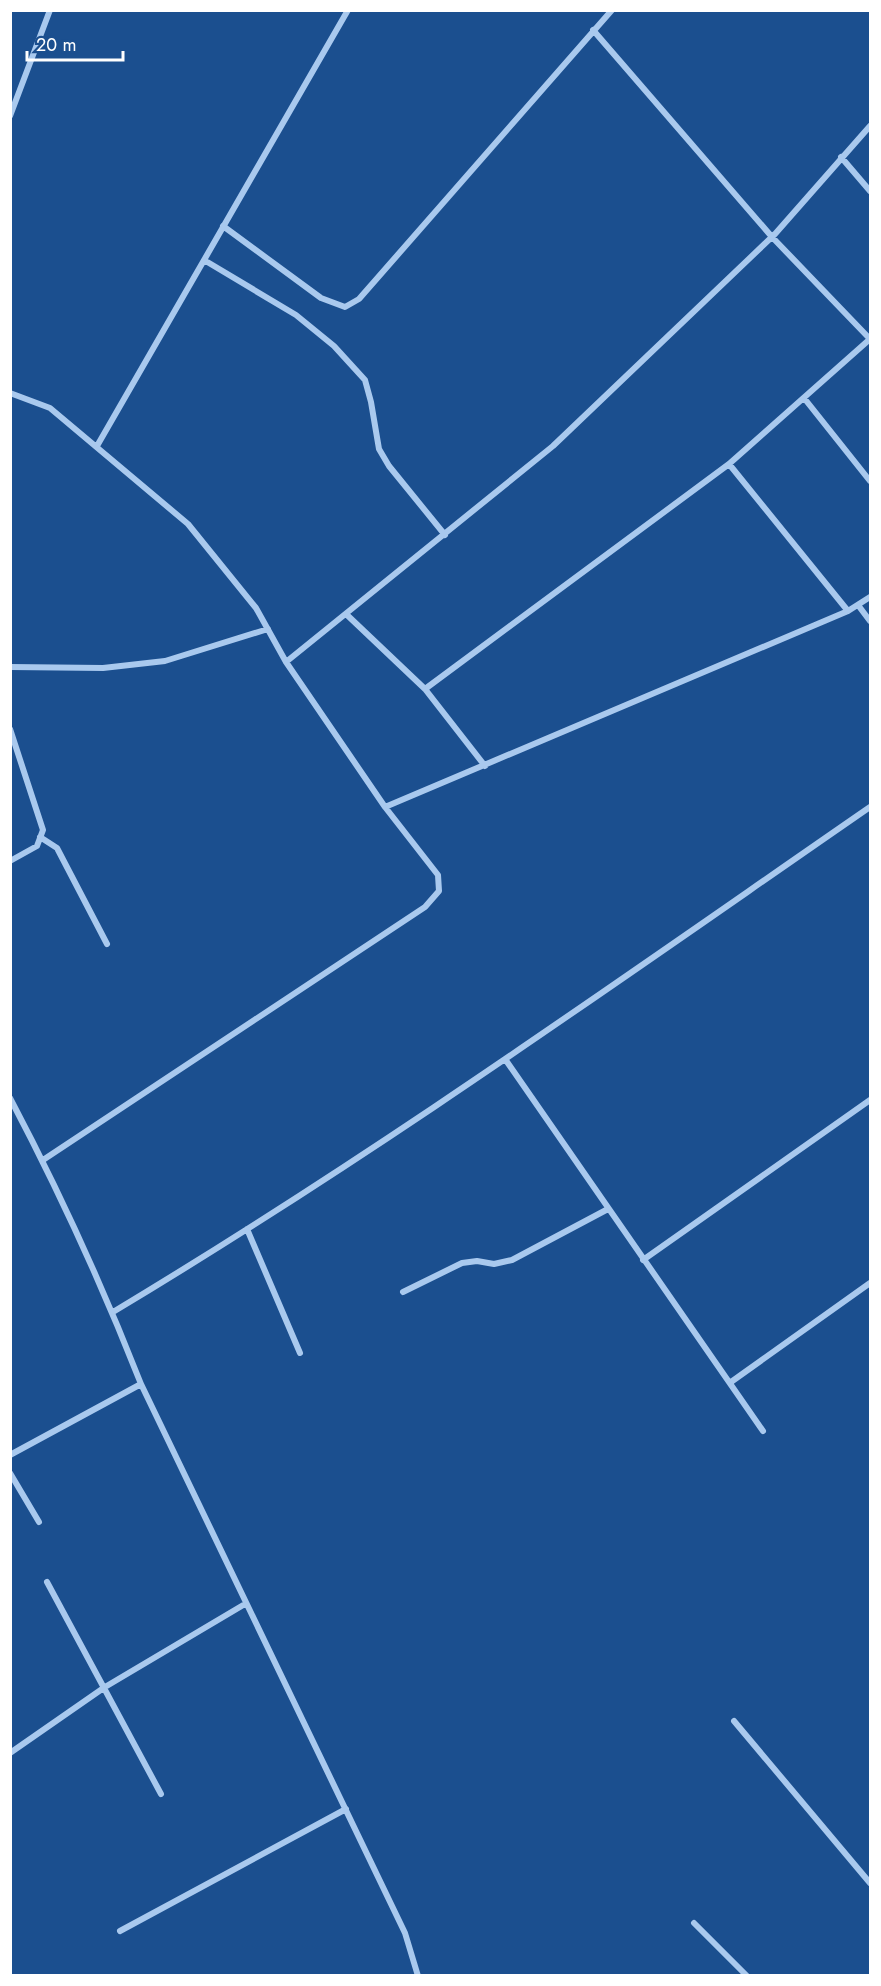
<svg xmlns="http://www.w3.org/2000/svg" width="881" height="1986" font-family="Jost,sans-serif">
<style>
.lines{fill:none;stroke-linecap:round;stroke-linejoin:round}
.street{stroke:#a9c9ee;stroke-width:6}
</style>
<rect width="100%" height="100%" fill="#1b4f8f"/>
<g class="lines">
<!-- street -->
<path class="street" d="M 593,30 L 772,237 L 870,339
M 10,116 L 50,10
M 841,157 L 870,191
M 223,226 L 321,298 L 345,307 L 359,299 L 612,10
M 204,260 L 296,315 L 334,346 L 365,380 L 371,402 L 379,449 L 389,466 L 445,535
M 10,393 L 50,408 L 188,524 L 256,608 L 286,662 L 385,807 L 438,875 L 439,891 L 425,907 L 43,1160
M 804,398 L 870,481
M 97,446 L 348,10
M 729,464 L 848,611
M 858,605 L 870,621
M 346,614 L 425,689 L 485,766
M 286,662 L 553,446 L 775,234 L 870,126
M 10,667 L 103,668 L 165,661 L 268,629
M 425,689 L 729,464 L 870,339
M 10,729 L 43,830 L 37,846 L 10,861
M 385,807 L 848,611 L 870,597
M 40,837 L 57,848 L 107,944
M 505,1059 L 763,1431
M 10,1098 C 59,1191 103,1287 141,1384 L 405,1933 L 418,1976
M 247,1229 L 300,1353
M 643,1260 L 870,1100
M 403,1292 L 462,1263 L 477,1261 L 494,1264 L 512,1260 L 608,1209
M 113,1312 C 373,1156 621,979 870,807
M 731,1382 L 870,1283
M 10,1455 L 141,1384
M 10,1473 L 39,1522
M 47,1582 L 161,1794
M 734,1721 L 870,1883
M 10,1753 L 105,1687 L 245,1604
M 694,1923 L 747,1976
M 120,1931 L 346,1809"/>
</g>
<!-- border -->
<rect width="881" height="1986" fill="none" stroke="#ffffff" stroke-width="24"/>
<!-- scale -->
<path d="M27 51v9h96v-9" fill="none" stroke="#ffffff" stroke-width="3"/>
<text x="36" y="51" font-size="18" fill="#ffffff" stroke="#1b4f8f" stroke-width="4.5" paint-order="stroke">20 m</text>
</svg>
